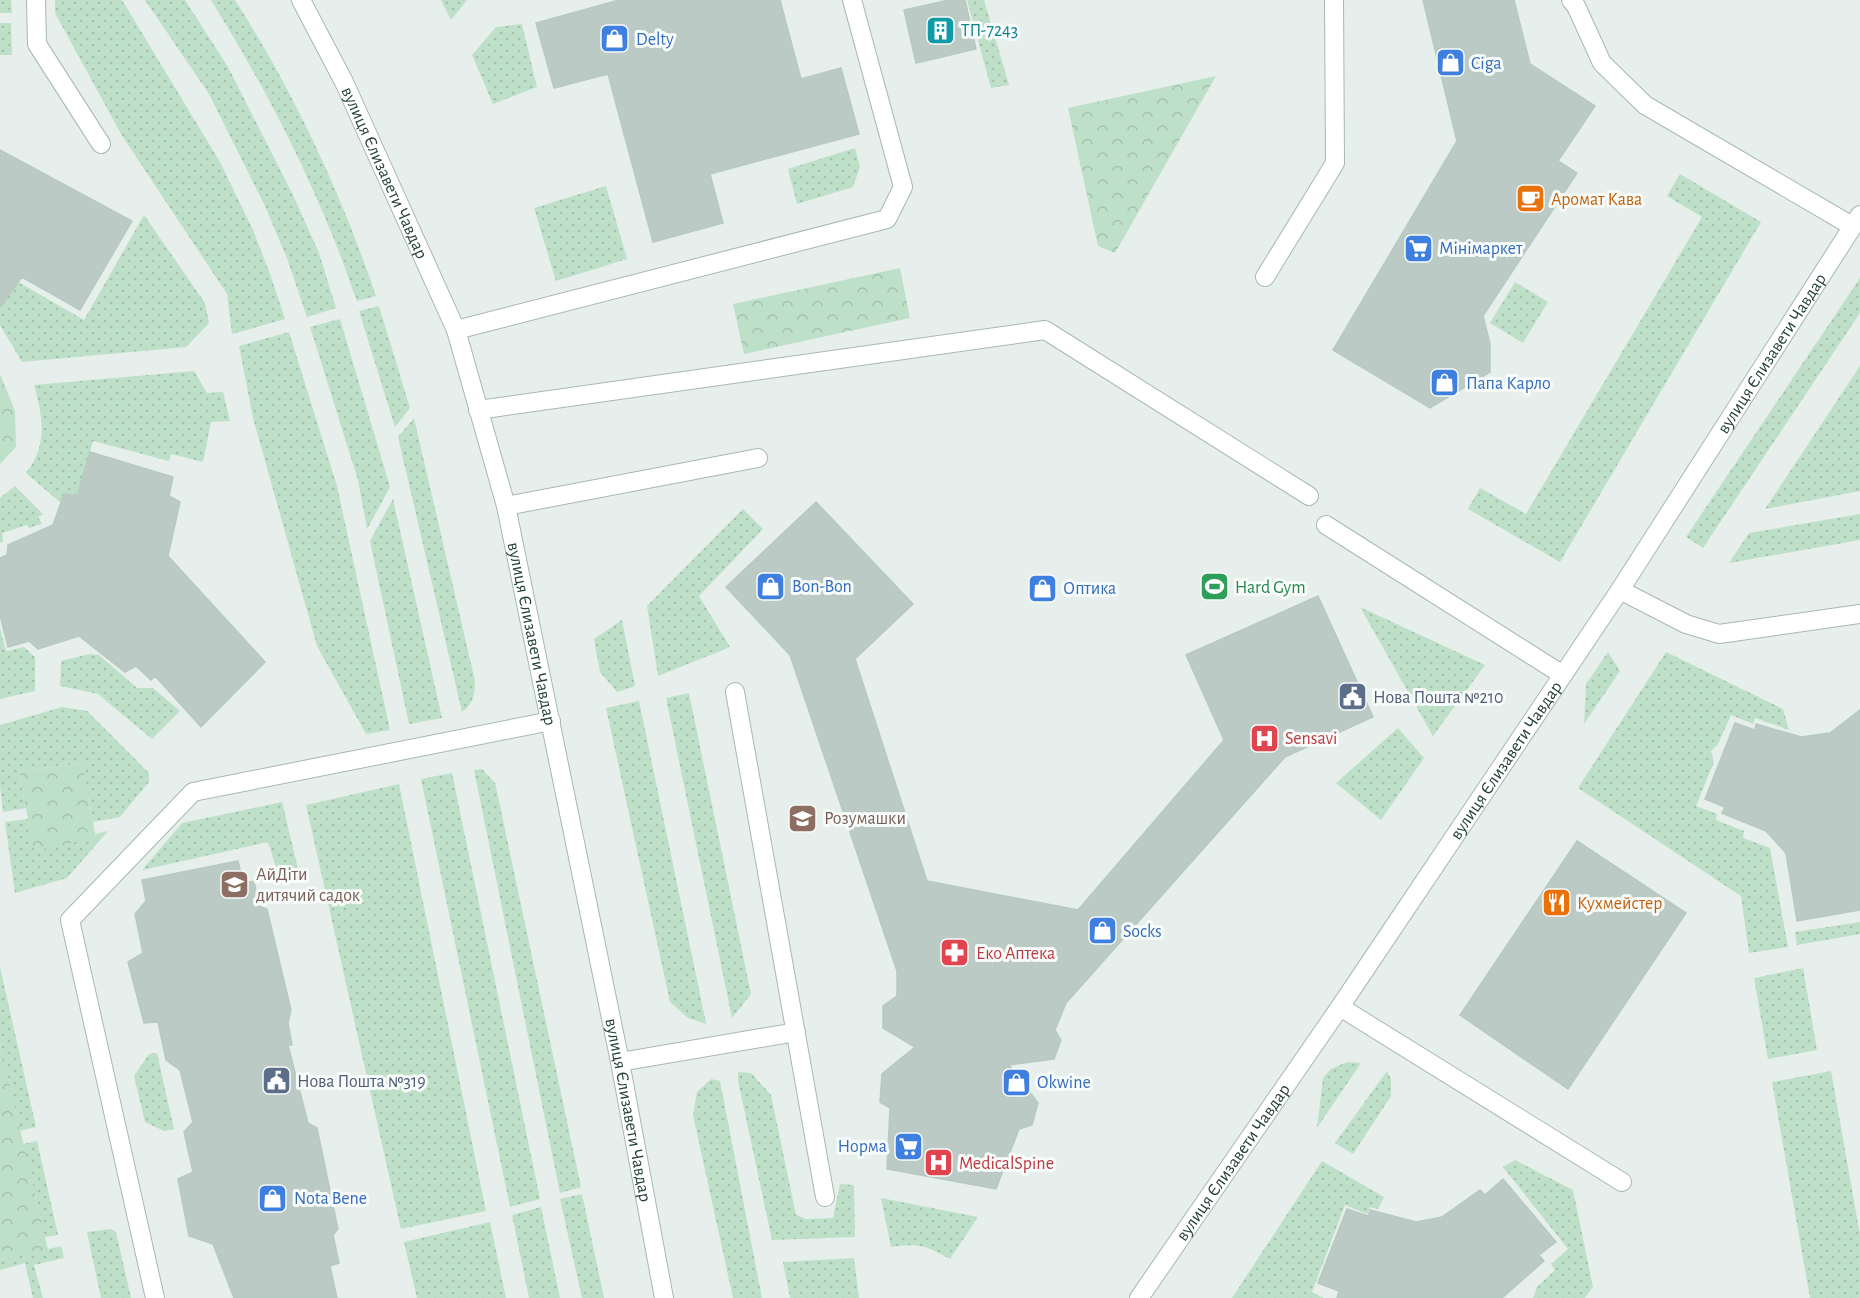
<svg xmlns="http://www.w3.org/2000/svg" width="1860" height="1298" font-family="'Alegreya Sans',sans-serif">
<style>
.grass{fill:url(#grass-dots)}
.forest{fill:url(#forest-crowns)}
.building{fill:#bbcac4;stroke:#b8c9c2;stroke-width:1.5}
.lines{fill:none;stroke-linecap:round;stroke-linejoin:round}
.minor-casing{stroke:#a8b8b2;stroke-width:20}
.minor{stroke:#fff;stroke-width:18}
.labels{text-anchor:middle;stroke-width:6;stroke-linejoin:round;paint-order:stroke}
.culture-label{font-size:18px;fill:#0d838f;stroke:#f7fbf9;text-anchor:start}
.shop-label{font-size:18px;fill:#366cbe;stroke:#f7fbf9;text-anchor:start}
.street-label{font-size:18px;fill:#24423a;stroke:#f7fbf9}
.food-label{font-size:18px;fill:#c56008;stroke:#f7fbf9;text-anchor:start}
.leisure-label{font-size:18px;fill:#27864d;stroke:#f7fbf9;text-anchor:start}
.service-label{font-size:18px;fill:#4e5e75;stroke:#f7fbf9;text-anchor:start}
.health-label{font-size:18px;fill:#be3a42;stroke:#f7fbf9;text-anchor:start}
.education-label{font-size:18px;fill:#785e54;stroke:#f7fbf9;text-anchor:start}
</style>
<defs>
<pattern id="grass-dots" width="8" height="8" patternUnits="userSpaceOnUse" patternTransform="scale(1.5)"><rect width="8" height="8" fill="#bfe0c8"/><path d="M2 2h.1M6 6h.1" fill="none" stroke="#a4c1ad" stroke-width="1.8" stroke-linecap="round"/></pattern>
<pattern id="forest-crowns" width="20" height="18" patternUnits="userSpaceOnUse" patternTransform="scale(1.5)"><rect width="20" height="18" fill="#bfe0c8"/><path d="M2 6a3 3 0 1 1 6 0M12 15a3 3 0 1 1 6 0" fill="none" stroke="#a4c1ad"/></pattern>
</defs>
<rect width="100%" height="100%" fill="#e6efeb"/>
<!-- grass -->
<path class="grass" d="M 0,0 L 11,0 L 12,13 L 0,13 Z
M 55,0 L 122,0 L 220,162 L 253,230 L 270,274 L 285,319 L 232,334 L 227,294 L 121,134 L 55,13 Z
M 145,0 L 185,0 L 228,67 L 292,193 L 319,253 L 336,308 L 307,317 L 288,261 L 265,206 L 209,94 Z
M 211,0 L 235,0 C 294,92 341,193 376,296 L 357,301 C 348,278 341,255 331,232 C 298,151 257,74 211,0 Z
M 441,0 L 467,0 L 451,20 Z
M 967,0 L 984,0 L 1009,85 L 991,88 Z
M 0,23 L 11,23 L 12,55 L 0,55 Z
M 522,24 L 537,87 L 493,104 L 472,55 L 496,27 Z
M 855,148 L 860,167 L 853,187 L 797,204 L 788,169 Z
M 1680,174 L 1761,222 L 1560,562 L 1468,509 L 1480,488 L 1526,514 L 1702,217 L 1667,196 Z
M 606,186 L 627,259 L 556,281 L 534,208 Z
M 144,215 L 205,303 L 209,323 L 186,347 L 22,362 L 0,325 L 0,284 L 13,279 L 84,320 Z
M 1860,278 L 1860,313 L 1703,548 L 1686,537 Z
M 1515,282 L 1548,302 L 1523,343 L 1490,323 Z
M 379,306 L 410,408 L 395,427 L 359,311 Z
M 340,319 L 390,487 L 367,529 L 358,480 L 310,327 Z
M 289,332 L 337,486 L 390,730 L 366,734 L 317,646 L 253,418 L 239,346 Z
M 1860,366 L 1860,491 L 1765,509 Z
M 194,371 L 207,393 L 223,392 L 230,421 L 211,422 L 203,462 L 171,454 L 169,461 L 93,441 L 77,496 L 61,503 L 26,473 C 48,446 43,416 34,385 Z
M 414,418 L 475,681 C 475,694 473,705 462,712 L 398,437 Z
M 15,486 L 43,514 L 38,517 L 42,524 L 29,528 L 27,525 L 2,533 L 3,541 L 0,543 L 0,498 Z
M 393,499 L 442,718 L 409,724 L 370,541 Z
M 743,509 L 763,529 L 699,596 L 730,647 L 658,676 L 647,606 Z
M 1860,514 L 1860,540 L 1729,563 L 1749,533 Z
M 1360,607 L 1485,665 L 1433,736 Z
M 622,620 L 635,686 L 617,692 L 600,672 L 594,639 Z
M 0,628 L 6,651 L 24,647 L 35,657 L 35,691 L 0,699 Z
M 1608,652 L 1620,671 L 1584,724 L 1586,684 Z
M 1666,652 L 1783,709 L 1789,730 L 1755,718 L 1753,724 L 1731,715 L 1718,744 L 1711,751 L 1714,762 L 1696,806 L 1717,814 L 1716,820 L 1744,831 L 1743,838 L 1770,848 L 1788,947 L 1749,953 L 1741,896 L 1578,788 Z
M 90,654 L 99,655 L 137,688 L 153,688 L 180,711 L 152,739 L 98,694 L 60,686 L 61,661 Z
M 689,693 L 751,994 L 732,1018 L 666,698 Z
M 639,701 L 706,1023 L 706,1024 L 688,1018 L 670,1002 L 606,708 Z
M 62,707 L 87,711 L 149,773 L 149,782 L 120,817 L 93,822 L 82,764 L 19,771 L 26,808 L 3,812 L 0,785 L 0,725 Z
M 1398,728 L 1424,758 L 1381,820 L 1336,783 Z
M 482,769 L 495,783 L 497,792 L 581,1187 L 560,1193 L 474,770 Z
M 452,773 L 540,1199 L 510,1207 L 421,779 Z
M 399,784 L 486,1211 L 401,1229 L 306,805 Z
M 282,802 L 299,873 L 279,877 L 268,842 L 142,870 L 182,823 Z
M 28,819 L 35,850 L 96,837 L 95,834 L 108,831 L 67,878 L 15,893 L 5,822 Z
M 1860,922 L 1860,934 L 1797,945 L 1795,932 Z
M 0,967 L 36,1127 L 20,1131 L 0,1043 Z
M 1803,968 L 1817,1050 L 1768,1059 L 1754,978 Z
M 157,1053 L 174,1129 L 164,1131 L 145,1122 L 134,1076 L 149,1054 Z
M 1347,1062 L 1361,1063 L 1317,1128 L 1323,1078 L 1331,1069 Z
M 1387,1071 L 1391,1079 L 1391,1096 L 1353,1154 L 1335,1143 Z
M 1831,1071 L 1860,1235 L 1860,1298 L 1810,1298 L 1772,1082 Z
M 738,1072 L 751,1073 L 771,1095 L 796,1215 L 806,1219 L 833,1218 L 840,1184 L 854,1185 L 855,1237 L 772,1240 L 738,1081 Z
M 711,1079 L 720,1081 L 762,1298 L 733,1298 L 693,1115 L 697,1092 Z
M 37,1141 L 58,1235 L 45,1237 L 23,1144 Z
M 1515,1160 L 1573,1190 L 1593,1287 L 1585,1298 L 1533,1298 L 1537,1287 L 1555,1270 L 1551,1264 L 1568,1249 L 1503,1167 Z
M 1322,1161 L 1384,1197 L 1378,1209 L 1370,1207 L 1367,1214 L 1345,1205 L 1312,1292 L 1324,1298 L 1232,1298 Z
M 582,1194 L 604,1298 L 582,1298 L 560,1199 Z
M 881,1198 L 978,1217 L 950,1259 C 925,1245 920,1243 891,1247 Z
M 541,1207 L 560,1298 L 529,1298 L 512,1215 Z
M 490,1222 L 506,1298 L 417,1298 L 404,1242 Z
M 111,1229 L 116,1232 L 131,1298 L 101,1298 L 87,1232 Z
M 61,1246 L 64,1258 L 34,1265 L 43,1298 L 33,1298 L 25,1263 L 0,1270 L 0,1260 Z
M 854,1258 L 859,1298 L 790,1298 L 783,1262 Z"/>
<!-- forest -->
<path class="forest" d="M 1216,76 L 1115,253 L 1098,246 L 1068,108 Z
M 900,268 L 910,318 L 744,354 L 733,304 Z
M 0,374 L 15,411 L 16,447 L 0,464 Z
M 82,764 L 96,838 L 34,851 L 19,771 Z
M 0,1043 L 48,1250 L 0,1260 Z"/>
<!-- building -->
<path class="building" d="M 619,0 L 780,0 L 801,79 L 841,68 L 859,134 L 710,174 L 723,223 L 653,242 L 608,74 L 554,88 L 536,23 Z
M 949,0 L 965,0 L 976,49 L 916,63 L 904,10 Z
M 1423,0 L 1514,0 L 1530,64 L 1595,106 L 1558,161 L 1577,173 L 1483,316 L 1490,344 L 1490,372 L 1430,408 L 1333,350 L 1457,141 Z
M 0,150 L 132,221 L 80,310 L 22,277 L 0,307 Z
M 90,452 L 173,477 L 169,496 L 180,502 L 168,556 L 265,662 L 201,727 L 155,676 L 151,680 L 136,666 L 125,672 L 79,636 L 38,649 L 29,641 L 8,647 L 0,615 L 0,558 L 7,555 L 8,545 L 53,525 L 64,494 L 77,496 Z
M 816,502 L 913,604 L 855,659 L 927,881 L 1078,910 L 1224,740 L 1186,655 L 1318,596 L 1373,717 L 1285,757 L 1066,1003 L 1055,1030 L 1061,1040 L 1054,1059 L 1009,1065 L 1038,1103 L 1032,1125 L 1019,1129 L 996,1189 L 887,1169 L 890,1108 L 880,1102 L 882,1074 L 915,1047 L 883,1028 L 883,1006 L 897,996 L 897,971 L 790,655 L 726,587 Z
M 1860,710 L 1860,910 L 1797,921 L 1786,853 L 1766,831 L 1722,813 L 1725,807 L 1705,799 L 1735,723 L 1755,730 L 1756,724 L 1801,737 L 1830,733 Z
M 1577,841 L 1686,913 L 1568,1089 L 1460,1015 Z
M 238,861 L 243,883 L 254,881 L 259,906 L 267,909 L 291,1010 L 288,1023 L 292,1045 L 288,1045 L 308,1123 L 317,1128 L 338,1229 L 333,1235 L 339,1263 L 330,1266 L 337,1298 L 234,1298 L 213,1244 L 189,1236 L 178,1179 L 193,1172 L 184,1132 L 193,1122 L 180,1070 L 166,1060 L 158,1022 L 144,1023 L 128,962 L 143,953 L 135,914 L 146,901 L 142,880 Z
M 1503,1179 L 1556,1242 L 1539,1255 L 1544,1261 L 1502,1298 L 1337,1298 L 1339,1291 L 1318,1283 L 1347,1209 L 1368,1216 L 1370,1210 L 1416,1222 L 1442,1217 L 1480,1190 L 1485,1195 Z"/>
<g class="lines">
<defs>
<g id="minor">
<path d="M 36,0 L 37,44 L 101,144"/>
<path id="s1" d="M 301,0 L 344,82 L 456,330 L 506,506 L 620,1062 L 664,1298"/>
<path d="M 1571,0 L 1576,6 L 1602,63 L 1645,105 L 1852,226"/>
<path d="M 1265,277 L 1335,163 L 1334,0"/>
<path d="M 456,330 L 887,219 L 903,187 L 852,0"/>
<path d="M 478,410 L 1045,330 L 1309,496"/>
<path d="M 506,506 L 758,458"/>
<path d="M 1326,525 L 1563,675"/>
<path d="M 1620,590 L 1686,624 L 1719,634 L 1860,614"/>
<path d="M 735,692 L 825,1197"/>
<path d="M 1340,1007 L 1622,1182"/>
<path d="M 620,1062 L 796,1032"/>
<path d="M 155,1298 L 70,920 L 193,792 L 551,721"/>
<path id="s2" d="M 1139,1298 L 1340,1007 L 1620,590 L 1860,215"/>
</g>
</defs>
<!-- minor casing -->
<use href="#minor" class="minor-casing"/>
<!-- minor -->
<use href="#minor" class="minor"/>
</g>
<!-- icons -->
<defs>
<symbol id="building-square" viewBox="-11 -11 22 22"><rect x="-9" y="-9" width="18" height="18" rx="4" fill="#0f9aa8" stroke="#f7fbf9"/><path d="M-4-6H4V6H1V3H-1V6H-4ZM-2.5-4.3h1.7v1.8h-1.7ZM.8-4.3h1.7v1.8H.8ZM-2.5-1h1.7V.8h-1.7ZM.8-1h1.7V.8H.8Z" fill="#fff"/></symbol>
<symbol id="shop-square" viewBox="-11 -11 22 22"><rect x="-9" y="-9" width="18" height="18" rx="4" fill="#3f7fe0" stroke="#f7fbf9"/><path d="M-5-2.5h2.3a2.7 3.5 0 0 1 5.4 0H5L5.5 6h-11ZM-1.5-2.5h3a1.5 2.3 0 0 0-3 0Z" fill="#fff"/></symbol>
<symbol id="cafe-square" viewBox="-11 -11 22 22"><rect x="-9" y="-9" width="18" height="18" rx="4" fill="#e8710a" stroke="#f7fbf9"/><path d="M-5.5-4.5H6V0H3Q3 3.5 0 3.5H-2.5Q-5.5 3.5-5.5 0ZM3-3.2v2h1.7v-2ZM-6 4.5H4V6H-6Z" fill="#fff"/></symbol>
<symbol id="supermarket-square" viewBox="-11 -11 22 22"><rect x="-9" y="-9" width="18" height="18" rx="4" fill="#3f7fe0" stroke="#f7fbf9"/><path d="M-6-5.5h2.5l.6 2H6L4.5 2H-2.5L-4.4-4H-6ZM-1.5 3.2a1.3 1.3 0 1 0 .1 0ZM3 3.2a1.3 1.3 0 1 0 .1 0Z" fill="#fff"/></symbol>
<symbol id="stadium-square" viewBox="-11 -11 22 22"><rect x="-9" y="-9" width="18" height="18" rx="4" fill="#2e9e5b" stroke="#f7fbf9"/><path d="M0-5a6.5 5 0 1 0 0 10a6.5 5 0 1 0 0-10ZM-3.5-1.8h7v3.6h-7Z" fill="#fff"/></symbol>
<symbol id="civic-square" viewBox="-11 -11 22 22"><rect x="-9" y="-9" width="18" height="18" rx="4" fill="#5c6f8a" stroke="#f7fbf9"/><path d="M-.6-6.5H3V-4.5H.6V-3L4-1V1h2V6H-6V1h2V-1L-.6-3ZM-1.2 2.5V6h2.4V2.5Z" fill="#fff"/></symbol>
<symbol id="hospital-square" viewBox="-11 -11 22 22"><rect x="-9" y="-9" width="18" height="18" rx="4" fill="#e0444e" stroke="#f7fbf9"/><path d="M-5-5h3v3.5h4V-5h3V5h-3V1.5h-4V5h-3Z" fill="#fff"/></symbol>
<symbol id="school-square" viewBox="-11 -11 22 22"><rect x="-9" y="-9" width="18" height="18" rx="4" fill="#8d6e63" stroke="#f7fbf9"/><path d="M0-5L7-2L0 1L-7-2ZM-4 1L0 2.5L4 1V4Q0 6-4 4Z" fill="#fff"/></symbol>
<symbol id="restaurant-square" viewBox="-11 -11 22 22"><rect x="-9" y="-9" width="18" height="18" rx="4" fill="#e8710a" stroke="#f7fbf9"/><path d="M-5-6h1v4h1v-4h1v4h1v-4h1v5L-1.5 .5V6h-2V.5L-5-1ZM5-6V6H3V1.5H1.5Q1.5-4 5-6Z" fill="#fff"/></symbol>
<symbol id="pharmacy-square" viewBox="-11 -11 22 22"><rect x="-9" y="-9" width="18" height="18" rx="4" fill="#e0444e" stroke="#f7fbf9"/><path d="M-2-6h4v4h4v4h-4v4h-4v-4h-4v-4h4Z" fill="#fff"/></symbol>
</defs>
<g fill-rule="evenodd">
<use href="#building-square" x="924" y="14" width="33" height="33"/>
<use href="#shop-square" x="598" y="22" width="33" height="33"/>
<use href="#shop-square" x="1434" y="46" width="33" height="33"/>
<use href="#cafe-square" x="1514" y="182" width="33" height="33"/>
<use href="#supermarket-square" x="1402" y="232" width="33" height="33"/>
<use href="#shop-square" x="1428" y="366" width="33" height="33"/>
<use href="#shop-square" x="754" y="570" width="33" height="33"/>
<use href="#stadium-square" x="1198" y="570" width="33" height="33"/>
<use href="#shop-square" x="1026" y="572" width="33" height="33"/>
<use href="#civic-square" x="1336" y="680" width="33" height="33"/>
<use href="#hospital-square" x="1248" y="722" width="33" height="33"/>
<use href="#school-square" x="786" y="802" width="33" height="33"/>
<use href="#school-square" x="218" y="868" width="33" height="33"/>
<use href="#restaurant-square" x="1540" y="886" width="33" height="33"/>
<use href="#shop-square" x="1086" y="914" width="33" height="33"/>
<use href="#pharmacy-square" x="938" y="936" width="33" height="33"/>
<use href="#civic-square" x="260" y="1064" width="33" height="33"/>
<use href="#shop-square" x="1000" y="1066" width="33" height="33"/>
<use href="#supermarket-square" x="892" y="1130" width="33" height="33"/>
<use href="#hospital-square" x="922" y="1146" width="33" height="33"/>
<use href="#shop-square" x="256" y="1182" width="33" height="33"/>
</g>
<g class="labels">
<!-- culture labels -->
<g class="culture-label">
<text x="961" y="36">ТП-7243</text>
</g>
<!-- shop labels -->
<g class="shop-label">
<text x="636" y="45">Delty</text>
<text x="1471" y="69">Ciga</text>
<text x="1439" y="254">Мінімаркет</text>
<text x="1466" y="389">Папа Карло</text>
<text x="792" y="592">Bon-Bon</text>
<text x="1063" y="594">Оптика</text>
<text x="1123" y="937">Socks</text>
<text x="1037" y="1088">Okwine</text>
<text x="887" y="1152" text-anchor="end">Норма</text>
<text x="294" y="1204">Nota Bene</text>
</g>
<!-- street labels -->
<g class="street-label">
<text dy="6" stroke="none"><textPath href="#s1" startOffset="192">вулиця Єлизавети Чавдар</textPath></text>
<text dy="6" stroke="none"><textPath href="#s2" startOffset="1137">вулиця Єлизавети Чавдар</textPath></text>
<text dy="6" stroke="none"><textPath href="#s1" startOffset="678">вулиця Єлизавети Чавдар</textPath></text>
<text dy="6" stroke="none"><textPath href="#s2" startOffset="651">вулиця Єлизавети Чавдар</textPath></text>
<text dy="6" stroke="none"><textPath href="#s1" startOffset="1164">вулиця Єлизавети Чавдар</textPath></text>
<text dy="6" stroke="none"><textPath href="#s2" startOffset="165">вулиця Єлизавети Чавдар</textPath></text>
</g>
<!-- food labels -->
<g class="food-label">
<text x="1551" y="205">Аромат Кава</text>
<text x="1577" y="909">Кухмейстер</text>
</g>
<!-- leisure labels -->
<g class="leisure-label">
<text x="1235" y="593">Hard Gym</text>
</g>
<!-- service labels -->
<g class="service-label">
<text x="1373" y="703">Нова Пошта №210</text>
<text x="297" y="1087">Нова Пошта №319</text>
</g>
<!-- health labels -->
<g class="health-label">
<text x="1285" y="744">Sensavi</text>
<text x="976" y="959">Еко Аптека</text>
<text x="959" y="1169">MedicalSpine</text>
</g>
<!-- education labels -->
<g class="education-label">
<text x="824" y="824">Розумашки</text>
<text x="256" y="880">АйДіти<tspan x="256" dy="21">дитячий садок</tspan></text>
</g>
</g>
</svg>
